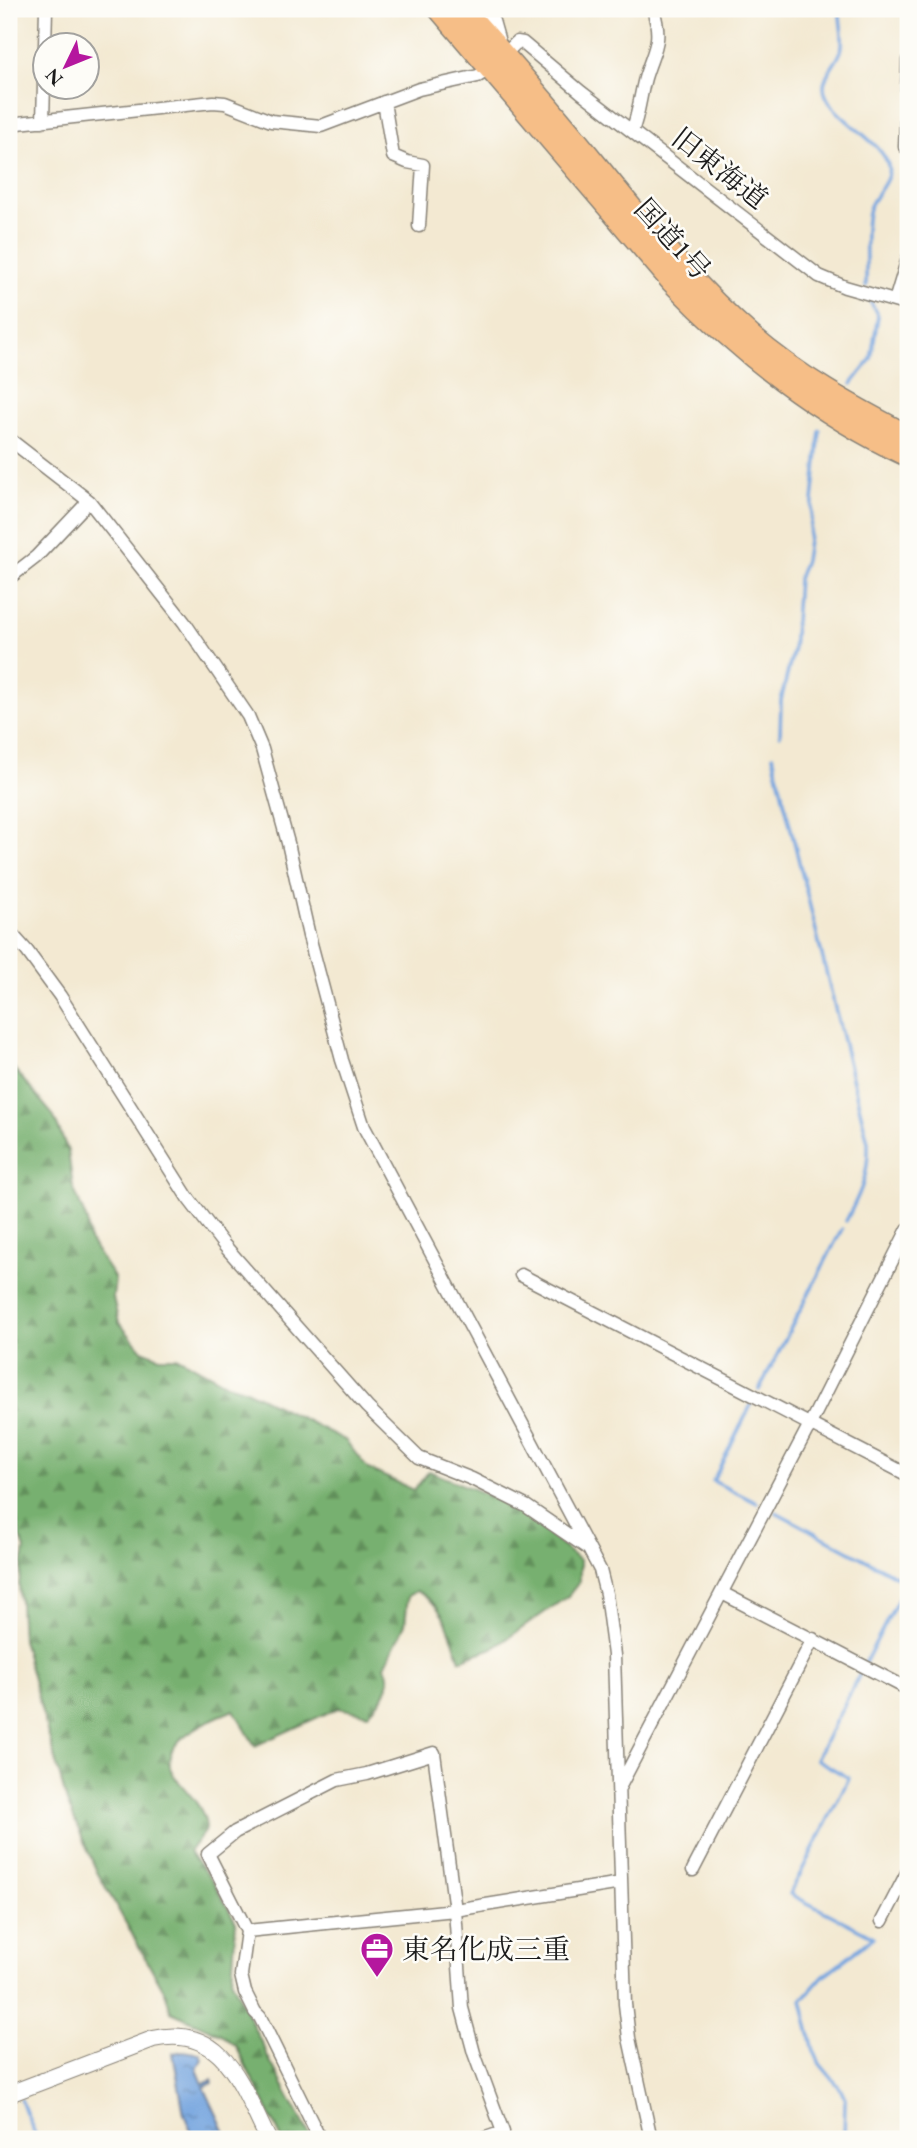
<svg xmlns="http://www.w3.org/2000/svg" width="917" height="2148" font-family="'EB Garamond','Noto Serif JP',serif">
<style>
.forest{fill:url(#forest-firs);stroke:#4a6646;stroke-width:2}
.water{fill:url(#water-ripples);stroke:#49607e;stroke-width:2}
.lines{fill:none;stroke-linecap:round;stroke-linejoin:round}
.stream{stroke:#76a5df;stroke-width:3.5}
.minor-casing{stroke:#888277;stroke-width:15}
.tertiary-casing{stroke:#888277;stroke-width:18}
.trunk-casing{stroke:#888277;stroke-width:24}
.minor{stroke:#fff;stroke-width:12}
.tertiary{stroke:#fff;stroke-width:16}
.trunk{stroke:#f6be87;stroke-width:21}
.labels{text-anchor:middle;stroke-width:5;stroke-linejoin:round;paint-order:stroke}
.street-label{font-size:28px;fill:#1c1c1c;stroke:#fdfcf7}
.poi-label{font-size:28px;fill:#1c1c1c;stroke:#fdfcf7;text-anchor:start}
</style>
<defs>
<pattern id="forest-firs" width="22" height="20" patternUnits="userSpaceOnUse" patternTransform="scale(1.75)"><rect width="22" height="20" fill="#77b06f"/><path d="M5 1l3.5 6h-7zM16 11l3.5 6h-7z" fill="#618e5a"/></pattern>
<pattern id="water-ripples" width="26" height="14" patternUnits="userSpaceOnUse" patternTransform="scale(1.75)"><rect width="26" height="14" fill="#76a5df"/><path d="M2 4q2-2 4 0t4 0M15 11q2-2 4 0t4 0" fill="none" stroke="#6086b4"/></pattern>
</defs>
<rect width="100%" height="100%" fill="#fdfcf7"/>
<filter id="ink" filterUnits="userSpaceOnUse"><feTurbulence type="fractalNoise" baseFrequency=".0143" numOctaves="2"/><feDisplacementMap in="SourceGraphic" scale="14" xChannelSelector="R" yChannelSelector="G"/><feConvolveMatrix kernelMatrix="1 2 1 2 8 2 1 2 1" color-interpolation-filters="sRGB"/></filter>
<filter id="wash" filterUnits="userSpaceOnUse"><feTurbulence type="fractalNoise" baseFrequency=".00686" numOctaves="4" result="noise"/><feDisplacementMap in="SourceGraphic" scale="28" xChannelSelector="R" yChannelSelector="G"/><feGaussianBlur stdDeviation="1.57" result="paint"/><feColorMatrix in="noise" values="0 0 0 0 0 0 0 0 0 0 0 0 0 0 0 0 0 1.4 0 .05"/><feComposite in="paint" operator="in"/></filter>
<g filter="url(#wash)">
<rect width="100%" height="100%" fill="#f3e9d2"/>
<!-- forest -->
<path class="forest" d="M 9,1063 L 53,1115 L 68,1151 L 73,1187 L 87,1221 L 89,1240 L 115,1279 L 113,1298 L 119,1323 L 142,1350 L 160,1357 L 178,1357 L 227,1384 L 244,1389 L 345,1440 L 368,1469 L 414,1490 L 429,1471 L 515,1506 L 580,1561 L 580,1581 L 568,1596 L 495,1647 L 460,1660 C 451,1634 444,1603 416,1591 L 408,1596 L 405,1624 L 385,1666 C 395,1686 382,1700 368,1714 L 338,1708 L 255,1746 L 234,1710 C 213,1718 154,1742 173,1774 C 186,1793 205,1805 206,1829 L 189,1852 L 213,1882 L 236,1922 L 232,1981 L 268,2057 L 312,2139 L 282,2139 L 236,2046 L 221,2034 L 171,2012 L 166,1994 L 97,1872 L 67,1802 L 22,1640 L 19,1584 L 25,1549 L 19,1533 L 9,1475 Z"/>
<!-- water -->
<path class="water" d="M 183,2051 L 200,2054 L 202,2059 L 197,2069 L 203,2084 L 212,2080 L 213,2083 L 204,2087 L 228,2139 L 194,2139 L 184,2114 L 173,2053 Z"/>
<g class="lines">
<!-- stream -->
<path class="stream" d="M 840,9 C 839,23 845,38 841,51 C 837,63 825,73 824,85 C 822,113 877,136 887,162 C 894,179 876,192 870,206 C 863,222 867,266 866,286
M 852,384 L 871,359 L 878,316 L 870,301
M 780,735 L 781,700 L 793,651 L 798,579 L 805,560 L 811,522 L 820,430
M 773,756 L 868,1142 C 869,1175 861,1192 846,1221
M 759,1390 L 842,1229
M 751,1405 L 713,1481 L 757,1503
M 776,1512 L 907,1582 L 865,1663
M 9,2072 L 12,2080
M 21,2100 L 37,2139
M 844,2139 L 845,2099 L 840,2088 L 820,2064 L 814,2051 L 802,2000 L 823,1976 L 874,1937 L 790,1894 L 849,1778 L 816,1759 L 862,1670"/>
</g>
</g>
<g filter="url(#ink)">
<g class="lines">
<defs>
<path id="minor" d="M 484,9 L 493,21 L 499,42
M 908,60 L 905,147 L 908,147
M 384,102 L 393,156 L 407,162 L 423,165 L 419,226
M 43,121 L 46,9
M 9,124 L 213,102 L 225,103 L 271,121 L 321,126 L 419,89 L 478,76 L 491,68 L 517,42 L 523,43 L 581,92 L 819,276 L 845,287 L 908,305
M 632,131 C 639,114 640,96 645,78 C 654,48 663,42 653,9
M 895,301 L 908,258
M 9,439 L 89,501 L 184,622 L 248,716 L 262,749 L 288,843 L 309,936 L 342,1060 L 364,1127 L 600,1570 L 606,1594 L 614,1655 L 625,2004 L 629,2038 L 651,2139
M 9,578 L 36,557 L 89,501
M 9,931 L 27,951 L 60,996 L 188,1198 L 224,1245 L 367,1407 L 419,1458 L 472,1479 L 526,1506 L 586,1547
M 521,1275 L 908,1475
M 722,1593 L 908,1689
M 619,1788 L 810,1424 L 908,1229
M 693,1870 L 813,1639
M 882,1921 L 908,1871
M 247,1931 L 455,1910 L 621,1883
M 320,2139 L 260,2017 L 255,2012 L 245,1992 L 241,1975 L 247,1931 L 208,1854 L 235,1832 L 337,1780 L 367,1774 L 434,1753 L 455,1910 L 462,2008 L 474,2053 L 503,2132 L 483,2139"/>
<path id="tertiary" d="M 9,2094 L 153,2039 C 225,2023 242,2088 268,2139"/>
<path id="trunk" d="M 439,9 L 672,282 C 742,354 817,413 908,456
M 463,9 C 508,59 552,110 595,163 C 645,224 691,284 751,336 C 798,377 853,407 908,436"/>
</defs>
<!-- minor casing -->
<use href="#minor" class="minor-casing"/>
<!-- tertiary casing -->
<use href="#tertiary" class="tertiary-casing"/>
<!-- trunk casing -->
<use href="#trunk" class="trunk-casing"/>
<!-- minor -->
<use href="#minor" class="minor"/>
<!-- tertiary -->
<use href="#tertiary" class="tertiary"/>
<!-- trunk -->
<use href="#trunk" class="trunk"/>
</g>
</g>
<!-- icons -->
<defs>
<symbol id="office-pin" viewBox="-11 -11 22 30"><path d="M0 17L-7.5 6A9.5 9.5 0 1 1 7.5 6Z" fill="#b5179e" stroke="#fdfcf7"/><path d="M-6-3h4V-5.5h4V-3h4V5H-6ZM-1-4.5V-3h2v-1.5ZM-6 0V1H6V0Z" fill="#fff"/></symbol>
</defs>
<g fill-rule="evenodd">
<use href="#office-pin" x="358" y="1930" width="38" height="52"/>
</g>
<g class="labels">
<!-- street labels -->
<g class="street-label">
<text transform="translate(720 168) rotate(38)" y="10">旧東海道</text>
<text transform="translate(673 239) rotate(48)" y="10">国道1号</text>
</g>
<!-- poi labels -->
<g class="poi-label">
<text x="402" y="1959">東名化成三重</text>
</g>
</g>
<!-- margin -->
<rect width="917" height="2148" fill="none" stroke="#fdfcf7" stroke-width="35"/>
<!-- north arrow -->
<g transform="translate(66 66) rotate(227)"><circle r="33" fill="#fdfcf7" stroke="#a3a29f" stroke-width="2"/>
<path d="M0-5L12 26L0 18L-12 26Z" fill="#b5179e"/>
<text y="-10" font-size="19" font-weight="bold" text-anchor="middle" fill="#1c1c1c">N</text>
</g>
</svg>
